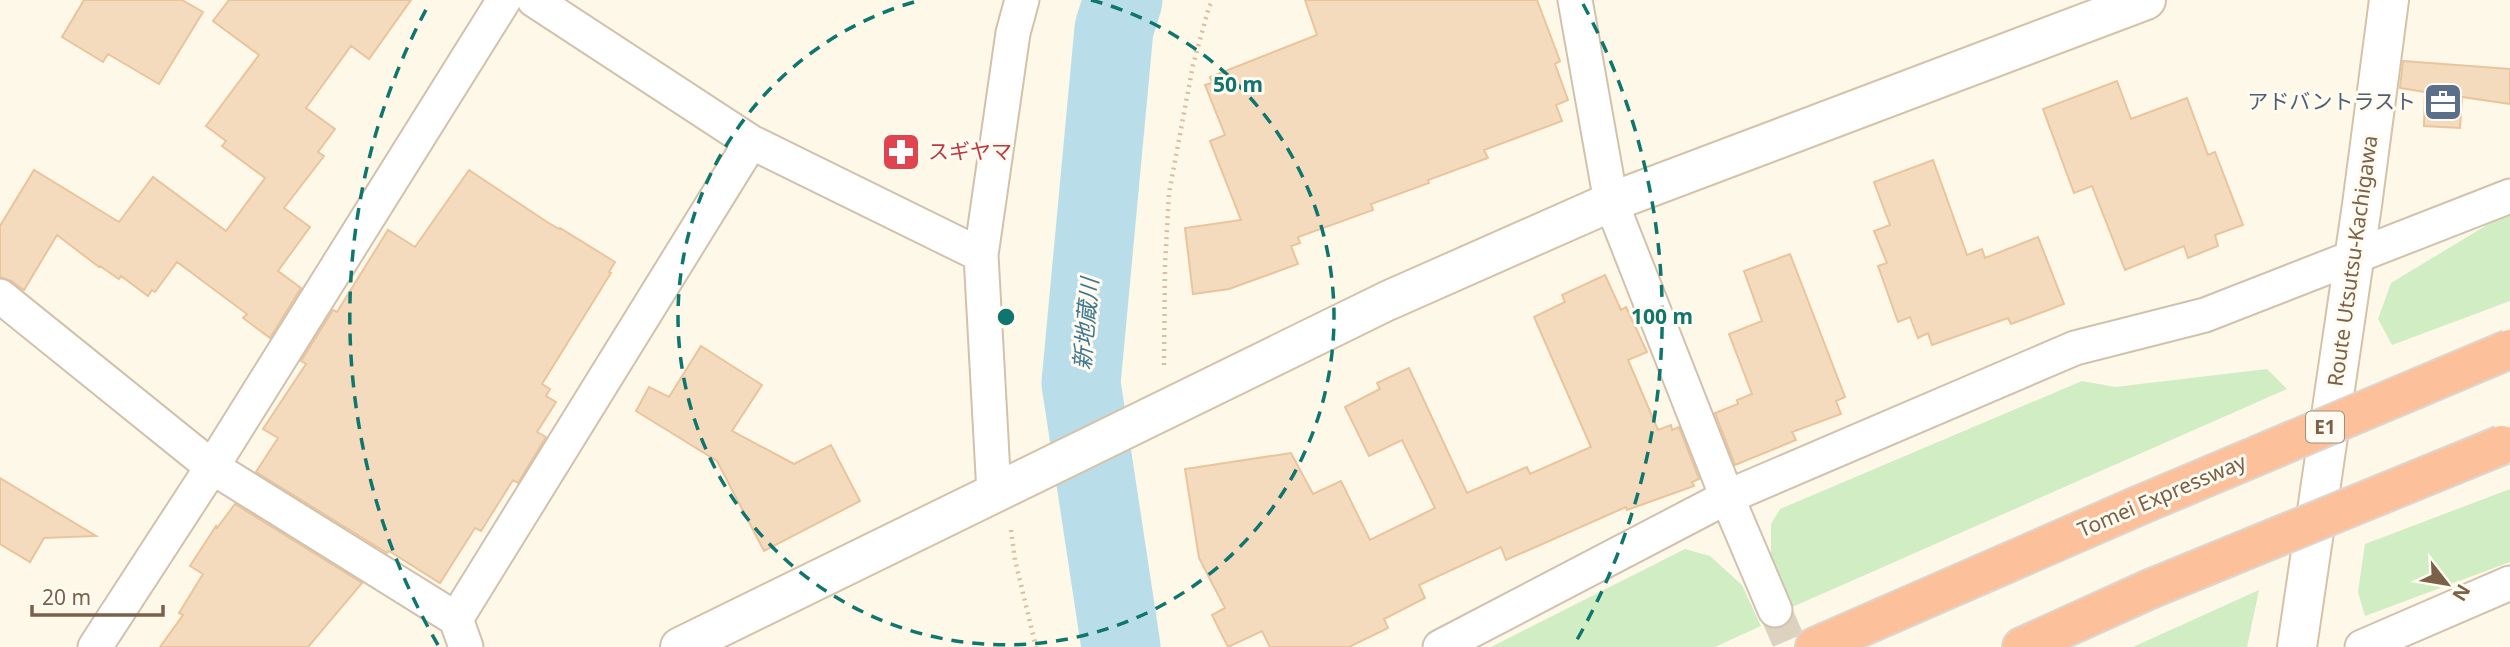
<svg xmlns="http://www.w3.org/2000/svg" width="2510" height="647" font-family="'Noto Sans','Noto Sans JP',sans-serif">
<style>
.green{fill:#d0edc4}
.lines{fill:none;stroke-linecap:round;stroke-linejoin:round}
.river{stroke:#baddea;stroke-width:79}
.building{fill:#f5dbbd;stroke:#e9c49c;stroke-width:2}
.street-tunnel{stroke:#ddd2c0;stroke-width:33;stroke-dasharray:33 17;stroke-linecap:butt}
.street-casing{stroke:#d2c1ac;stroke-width:37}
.secondary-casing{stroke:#d5c2a9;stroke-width:42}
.highway-casing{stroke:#ddd6d0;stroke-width:42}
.path{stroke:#dbbea0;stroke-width:4.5;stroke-dasharray:2 5;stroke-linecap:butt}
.street{stroke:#fff;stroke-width:33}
.secondary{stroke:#fff;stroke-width:38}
.highway{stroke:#fcc19b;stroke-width:38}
.highway-bridge-casing{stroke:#ddd6d0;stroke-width:42;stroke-linecap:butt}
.highway-bridge{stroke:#fcc19b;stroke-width:38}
.ring{fill:none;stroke:#0f766e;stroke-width:3.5;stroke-dasharray:12 9}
.labels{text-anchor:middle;stroke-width:6;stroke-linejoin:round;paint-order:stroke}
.shield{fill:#fffbf0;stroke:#a38f7b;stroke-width:2}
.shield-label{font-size:19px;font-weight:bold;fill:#7b6149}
.service-label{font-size:21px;fill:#4e5e75;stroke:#fffbf0;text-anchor:end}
.health-label{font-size:21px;fill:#be3a42;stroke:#fffbf0;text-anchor:start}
.street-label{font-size:21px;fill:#7b6149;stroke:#fffbf0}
.water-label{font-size:23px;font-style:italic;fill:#417990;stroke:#fffbf0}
.centre{fill:#0f766e;stroke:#fffbf0;stroke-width:3.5}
.ring-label{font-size:21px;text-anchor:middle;font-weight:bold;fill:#0f766e;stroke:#fffbf0;stroke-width:6;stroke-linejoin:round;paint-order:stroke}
</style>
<rect width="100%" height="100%" fill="#fef8e8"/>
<!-- green -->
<path class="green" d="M 2510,211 L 2510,301 L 2392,345 L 2378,319 L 2391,283 Z
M 2267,369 L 2287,389 L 1790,608 L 1771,557 L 1771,524 L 1780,509 L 2082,381 L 2115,387 Z
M 2510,489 L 2510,562 L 2365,616 L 2358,592 L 2365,544 Z
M 1685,549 L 1710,556 L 1742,585 L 1761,626 L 1715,647 L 1491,647 Z
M 2259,590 L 2247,647 L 2133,647 Z"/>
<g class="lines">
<!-- river -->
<path class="river" d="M 1121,647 L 1081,383 L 1114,29 L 1123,0"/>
</g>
<!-- building -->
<path class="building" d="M 84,0 L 182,0 L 203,12 L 159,84 L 108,54 L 103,62 L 62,37 Z
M 229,0 L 411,0 L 369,59 L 351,46 L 306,108 L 335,129 L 318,152 L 324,156 L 284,208 L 310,227 L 278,271 L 301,288 L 270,338 L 243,318 L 247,314 L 177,262 L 155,292 L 152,290 L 148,296 L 121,276 L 119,279 L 100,266 L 99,267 L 57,235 L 24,290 L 11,281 L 0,277 L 0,226 L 34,170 L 119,222 L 153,177 L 226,231 L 265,178 L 222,146 L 226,141 L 206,126 L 259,55 L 213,21 Z
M 1305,0 L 1537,0 L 1560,61 L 1555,64 L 1568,100 L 1556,105 L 1562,121 L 1484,150 L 1488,158 L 1428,180 L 1429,183 L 1371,204 L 1373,210 L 1298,237 L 1300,243 L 1291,246 L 1298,264 L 1229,289 L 1193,294 L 1185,228 L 1241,220 L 1210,141 L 1225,135 L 1205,85 L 1212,83 L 1210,77 L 1317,35 Z
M 2403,61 L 2510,69 L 2510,104 L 2462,97 L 2460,128 L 2424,126 L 2425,92 L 2400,88 Z
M 2117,81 L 2131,119 L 2187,98 L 2208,155 L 2215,152 L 2243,225 L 2215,235 L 2218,246 L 2188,258 L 2184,246 L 2125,270 L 2092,186 L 2074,193 L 2043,109 Z
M 1933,160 L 1967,255 L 1982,249 L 1985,258 L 2038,237 L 2064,304 L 2011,324 L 2008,318 L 1932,345 L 1928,333 L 1918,338 L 1910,317 L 1898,322 L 1878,266 L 1887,263 L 1874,231 L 1890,225 L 1874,182 Z
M 469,170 L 547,222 L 559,229 L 560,228 L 615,262 L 609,272 L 611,273 L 542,384 L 550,389 L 546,396 L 556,402 L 537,432 L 546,437 L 518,483 L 513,480 L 481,531 L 475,528 L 440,583 L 389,551 L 387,553 L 256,472 L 278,438 L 263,429 L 306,364 L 301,361 L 333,310 L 337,312 L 388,230 L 415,247 Z
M 1790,254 L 1845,397 L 1836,401 L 1841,414 L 1792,432 L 1796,440 L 1735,465 L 1715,413 L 1738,404 L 1737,400 L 1752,394 L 1729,334 L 1762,321 L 1744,271 Z
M 1605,275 L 1621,310 L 1626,307 L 1647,352 L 1628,360 L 1658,430 L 1671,425 L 1672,430 L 1679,427 L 1699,479 L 1692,482 L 1694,486 L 1627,510 L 1626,507 L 1506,560 L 1501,547 L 1419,585 L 1425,598 L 1384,619 L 1388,628 L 1349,647 L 1270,647 L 1262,631 L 1228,647 L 1212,615 L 1225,608 L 1199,558 L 1185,469 L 1291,453 L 1313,494 L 1341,481 L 1370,540 L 1435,508 L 1402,440 L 1369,456 L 1345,407 L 1380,389 L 1377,383 L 1409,368 L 1467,493 L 1527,467 L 1530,474 L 1591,447 L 1534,317 L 1565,302 L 1562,295 Z
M 701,346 L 762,385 L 732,431 L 794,464 L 831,445 L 860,501 L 764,551 L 717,461 L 636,411 L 649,387 L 669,397 Z
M 0,478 L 96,536 L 44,538 L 30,562 L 0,544 Z
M 235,504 L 362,583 L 308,647 L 160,647 L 183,615 L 179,613 L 203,574 L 190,566 L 216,526 L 217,528 Z"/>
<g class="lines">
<!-- street-tunnel -->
<path class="street-tunnel" d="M 1775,610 L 1791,647"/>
<defs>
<path id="street" d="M 534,0 L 751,142 L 981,255
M 1575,0 L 1611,202 L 1727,497 L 1775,610
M 0,296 L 212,467 L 456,619 L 466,647
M 994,493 L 981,255 L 1013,33 L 1022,0
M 456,619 L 751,142
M 95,647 L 212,467 L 504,0
M 1440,647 L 1727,497 L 2075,348 L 2205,315 L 2510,196
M 2362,647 L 2510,583"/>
<path id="secondary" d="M 680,647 L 1387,301 L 1611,202 L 2146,0
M 2297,647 L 2362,205 L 2389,0"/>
<path id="highway" d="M 1815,647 L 2140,505
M 2022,647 L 2150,589"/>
</defs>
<!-- street casing -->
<use href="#street" class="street-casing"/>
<!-- secondary casing -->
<use href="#secondary" class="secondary-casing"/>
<!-- highway casing -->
<use href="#highway" class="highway-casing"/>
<!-- path -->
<path class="path" d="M 1164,365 L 1165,265 L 1169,193 L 1193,65 L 1209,7 L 1213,0
M 1011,530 L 1015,560 L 1036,647"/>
<!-- street -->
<use href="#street" class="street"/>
<!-- secondary -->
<use href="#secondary" class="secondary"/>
<!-- highway -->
<use href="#highway" class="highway"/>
<defs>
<path id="highway-bridge" d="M 2140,505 L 2510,349
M 2150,589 L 2502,445"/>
</defs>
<!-- highway-bridge casing -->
<use href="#highway-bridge" class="highway-bridge-casing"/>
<!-- highway-bridge -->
<use href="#highway-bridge" class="highway-bridge"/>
</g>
<!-- distance rings -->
<g class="ring">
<path d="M1091 0A328 328 0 1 1 921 0"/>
<path d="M438 645A656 656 0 0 1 429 4M1583 4A656 656 0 0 1 1574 645"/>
</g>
<!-- icons -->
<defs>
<symbol id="office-square" viewBox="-11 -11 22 22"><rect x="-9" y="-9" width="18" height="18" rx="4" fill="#5c6f8a" stroke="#fffbf0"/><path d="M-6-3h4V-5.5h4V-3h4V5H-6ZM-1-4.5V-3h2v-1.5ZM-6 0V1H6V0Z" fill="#fff"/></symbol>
<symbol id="pharmacy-square" viewBox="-11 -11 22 22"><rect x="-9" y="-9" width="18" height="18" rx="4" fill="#e0444e" stroke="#fffbf0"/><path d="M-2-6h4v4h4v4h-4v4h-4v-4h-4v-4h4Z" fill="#fff"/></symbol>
</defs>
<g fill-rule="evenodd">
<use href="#office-square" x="2421" y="80" width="44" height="44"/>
<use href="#pharmacy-square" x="879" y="130" width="44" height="44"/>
</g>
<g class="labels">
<!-- shield labels -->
<rect class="shield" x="2306" y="411.5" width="38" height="31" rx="5"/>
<g class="shield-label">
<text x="2325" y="434">E1</text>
</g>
<!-- service labels -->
<g class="service-label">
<text x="2416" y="109">アドバントラスト</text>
</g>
<!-- health labels -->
<g class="health-label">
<text x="928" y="159">スギヤマ</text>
</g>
<!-- street labels -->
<g class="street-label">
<text transform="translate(2353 261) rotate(-82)" y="7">Route Utsutsu-Kachigawa</text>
<text transform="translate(2162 496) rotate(-23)" y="7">Tomei Expressway</text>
</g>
<!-- water labels -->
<g class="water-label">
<text transform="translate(1086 324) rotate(-85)" y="8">新地蔵川</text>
</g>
</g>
<circle cx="1006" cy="317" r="10" class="centre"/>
<g class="ring-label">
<text x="1238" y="92">50 m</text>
<text x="1662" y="324">100 m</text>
</g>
<!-- north arrow -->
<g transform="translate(2447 584) rotate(121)" stroke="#fffbf0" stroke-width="5" paint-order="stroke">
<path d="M0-5L12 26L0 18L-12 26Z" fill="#7b6149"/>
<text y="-10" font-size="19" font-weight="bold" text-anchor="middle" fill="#7b6149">N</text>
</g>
<!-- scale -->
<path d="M32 605v10h131v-10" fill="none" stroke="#7b6149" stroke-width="3.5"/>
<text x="42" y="605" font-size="21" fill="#7b6149" stroke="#fffbf0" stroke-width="5" paint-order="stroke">20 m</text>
</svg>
